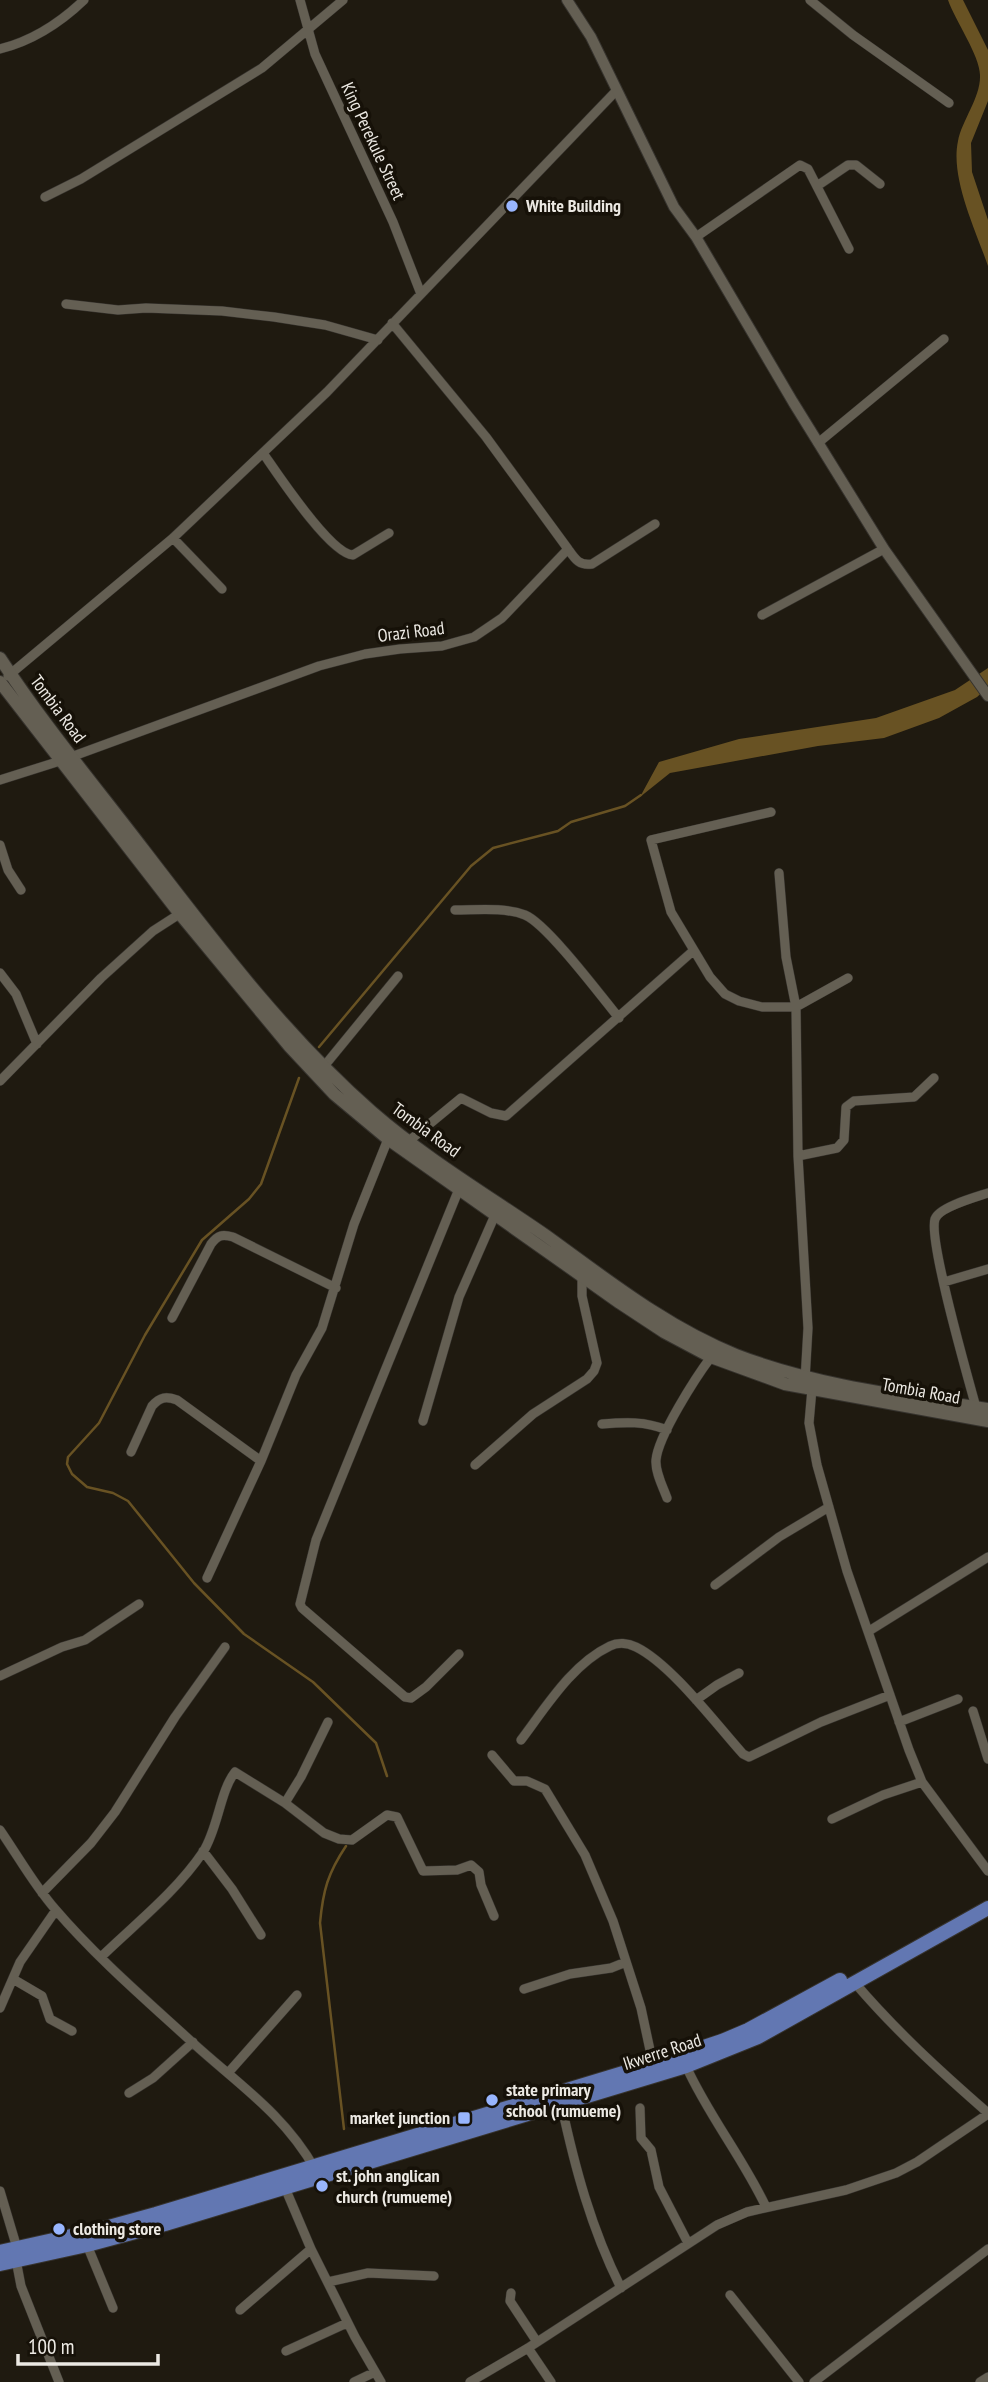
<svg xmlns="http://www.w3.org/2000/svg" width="988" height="2382" font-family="'PT Sans Narrow',sans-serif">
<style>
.water{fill:#685223}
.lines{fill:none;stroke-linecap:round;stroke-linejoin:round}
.stream{stroke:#685223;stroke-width:2.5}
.minor-casing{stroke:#36332e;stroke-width:10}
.tertiary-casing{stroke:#36332e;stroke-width:12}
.secondary-casing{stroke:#36332e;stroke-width:14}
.primary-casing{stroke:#36332e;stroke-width:16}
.minor{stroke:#645f53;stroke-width:9}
.tertiary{stroke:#645f53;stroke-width:10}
.secondary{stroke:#645f53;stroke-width:12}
.primary{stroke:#6277b2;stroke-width:14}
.poi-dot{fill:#98b5fd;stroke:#161108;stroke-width:2.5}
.labels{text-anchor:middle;stroke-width:7;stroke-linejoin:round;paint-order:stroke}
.street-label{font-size:18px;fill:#ece9e3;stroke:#161108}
.poi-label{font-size:18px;font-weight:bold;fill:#ece9e3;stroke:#161108;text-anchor:start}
</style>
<rect width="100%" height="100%" fill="#1f1a10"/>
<!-- water -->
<path class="water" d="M 948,0 L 963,0 L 988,50 L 988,101 L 971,143 L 972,172 L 988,220 L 988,266 C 976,231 950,178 958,141 C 962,120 981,97 980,75 C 980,56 955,20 948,0 Z
M 988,668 L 988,687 L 977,697 L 939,718 L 884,738 L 818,746 L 670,773 L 640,797 L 659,762 L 739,739 L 876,718 L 955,690 Z"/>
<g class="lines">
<!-- stream -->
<path class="stream" d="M 319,1047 L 471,866 L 493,848 L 558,831 L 571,822 L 625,806 L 641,795
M 299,1078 L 261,1184 L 249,1199 L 202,1240 L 145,1335 L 99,1423 L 68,1457 L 67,1464 L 72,1474 L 87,1487 L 113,1493 L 128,1501 L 194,1583 L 244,1634 L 313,1682 L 376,1743 L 387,1776
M 344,2129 L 320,1923 C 323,1890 328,1873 346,1846"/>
<defs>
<path id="minor" d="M 300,0 L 315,54 L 393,222 L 421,294
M 810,0 L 853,35 L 949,103
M 0,49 C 32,41 60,23 84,0
M 817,186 L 848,165 L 856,165 L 880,184
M 45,197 L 81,179 L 262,68 L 343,0
M 696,237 L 800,165 L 808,169 L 849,249
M 66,304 L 118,310 L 146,308 L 222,311 L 274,317 L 325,325 L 378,340
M 818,443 L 944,339
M 263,453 C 277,473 330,554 353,555 L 389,533
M 173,538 L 222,589
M 568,549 C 575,559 579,566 592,564 L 655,524
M 762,615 L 884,549
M 8,676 L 173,538 L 327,392 L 616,91
M 0,780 L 60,761 L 319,666 L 365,654 L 400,649 L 442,646 L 474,637 L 502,618 L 568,549 L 486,437 L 392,323
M 771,812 L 651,840 L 671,912 L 710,977 L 725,994 L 739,1001 L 762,1007 L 796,1007 L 848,978
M 0,845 L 8,870 L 21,890
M 779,873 L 786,957 L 796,1007 L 798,1156 L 808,1328 L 805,1380
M 455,910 C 477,910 504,907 525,915 C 547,924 601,996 619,1018
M 0,973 L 16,994 L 37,1044
M 321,1070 L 398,976
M 0,1081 L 101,978 L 153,931 L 184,911
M 404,1145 L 461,1098 L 491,1113 L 506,1116 L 693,951
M 798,1156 L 837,1148 L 844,1140 L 846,1107 L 854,1101 L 914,1097 L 934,1078
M 459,1189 L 316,1540 L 300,1604 L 302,1608 L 405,1697 L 411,1698 L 426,1687 L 459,1654
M 944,1282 L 988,1269
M 172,1318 L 211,1244 C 218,1235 222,1234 233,1237 L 336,1288
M 812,1389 L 809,1423 L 817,1465 L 847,1571 L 909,1750 L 922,1782 L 988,1871
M 977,1411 C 969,1381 928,1240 935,1219 C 939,1207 976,1197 988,1193
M 423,1421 L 459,1297 L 495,1215
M 602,1424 C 625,1422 645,1421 667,1430
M 131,1452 L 152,1406 C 160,1397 166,1396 177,1400 L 261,1461
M 475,1465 L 533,1414 L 587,1379 L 594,1371 L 597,1363 L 582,1296 L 582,1277
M 667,1498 C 663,1487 655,1472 656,1460 C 658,1436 696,1377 711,1357
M 207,1578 L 261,1461 L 296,1375 L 322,1328 L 354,1224 L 388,1139
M 715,1585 L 779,1537 L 829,1507
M 869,1631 L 988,1557
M 0,1676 L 62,1647 L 85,1640 L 139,1604
M 696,1700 L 717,1685 L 739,1673
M 973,1711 L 988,1759
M 899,1722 L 958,1699
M 521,1740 C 546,1707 572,1664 610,1646 C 618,1642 628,1643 636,1647 C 671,1664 716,1724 743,1754 L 749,1757 L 821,1722 L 890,1695
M 492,1755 L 514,1781 L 527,1781 L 545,1789 L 585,1855 L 613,1921 L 641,2008 L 653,2064
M 285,1803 L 301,1777 L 328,1722
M 832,1819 L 883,1795 L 922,1782
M 0,1830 C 18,1856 34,1885 55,1909 C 96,1957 146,2000 193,2043 C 238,2084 284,2114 315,2169
M 203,1851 L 232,1889 L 261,1935
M 42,1893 L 91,1843 L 115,1812 L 175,1717 L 225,1647
M 101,1957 C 135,1924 176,1892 203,1852 C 218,1829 220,1791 235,1772 L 285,1803 L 324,1833 L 339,1839 L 352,1840 L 387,1815 L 397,1817 L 423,1871 L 457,1870 L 471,1865 L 479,1872 L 481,1885 L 494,1916
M 13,1979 L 42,1996 L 50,2019 L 72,2031
M 855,1983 C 895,2030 941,2072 988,2113
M 524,1989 L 570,1974 L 611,1968 L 626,1962
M 0,2008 L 20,1962 L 56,1910
M 686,2066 C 708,2115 743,2158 766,2207
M 228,2073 L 297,1995
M 129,2093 L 153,2078 L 193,2042
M 561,2103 C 575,2168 591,2228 621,2288
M 640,2108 L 641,2138 L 651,2150 L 659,2187 L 688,2243
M 283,2183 L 311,2249 L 355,2337 L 381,2382
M 0,2191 L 17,2248
M 87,2245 L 113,2308
M 16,2260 L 21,2286 L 59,2382
M 328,2282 L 368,2273 L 434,2276
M 511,2293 L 510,2301 L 537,2342
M 730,2295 L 799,2382
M 240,2310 L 311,2249
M 528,2348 L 551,2382
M 286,2351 L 347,2323
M 354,2382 L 375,2372
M 470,2382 L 528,2348 L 717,2225 L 747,2212 L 846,2190 L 896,2173 L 917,2162 L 988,2114
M 814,2382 L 988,2249
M 980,2382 L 988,2377"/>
<path id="tertiary" d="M 567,0 L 591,37 L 674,207 L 696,237 L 793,402 L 884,549 L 988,696"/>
<path id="secondary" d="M 0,658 C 43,724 95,786 143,849 C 213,940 284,1035 372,1112 C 425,1158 487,1195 545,1235 C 606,1279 666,1327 736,1355 C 816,1386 904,1396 988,1409
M 0,682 L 180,914 L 290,1047 L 334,1094 L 388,1139 L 620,1303 L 664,1332 L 711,1357 L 785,1384 L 988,1421"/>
<path id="primary" d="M 0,2252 L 98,2230 L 156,2214 L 653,2064 L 722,2041 L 748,2030 L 840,1980
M 0,2264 L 87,2245 L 165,2224 L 686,2066 L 758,2037 L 988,1908"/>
</defs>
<!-- minor casing -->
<use href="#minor" class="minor-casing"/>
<!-- tertiary casing -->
<use href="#tertiary" class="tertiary-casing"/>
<!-- secondary casing -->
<use href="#secondary" class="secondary-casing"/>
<!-- primary casing -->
<use href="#primary" class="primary-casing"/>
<!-- minor -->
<use href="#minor" class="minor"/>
<!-- tertiary -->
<use href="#tertiary" class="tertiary"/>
<!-- secondary -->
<use href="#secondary" class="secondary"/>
<!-- primary -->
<use href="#primary" class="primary"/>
</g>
<!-- markers -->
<g class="poi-dot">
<circle cx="512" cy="206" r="7"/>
<circle cx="492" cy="2100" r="7"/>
<rect x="457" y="2111" width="14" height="14" rx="3.5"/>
<circle cx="322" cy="2186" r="7"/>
<circle cx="59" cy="2229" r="7"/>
</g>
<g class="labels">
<!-- street labels -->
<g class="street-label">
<text transform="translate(373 141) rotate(65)" y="6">King Perekule Street</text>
<text transform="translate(411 632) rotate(-7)" y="6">Orazi Road</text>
<text transform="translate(58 709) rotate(53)" y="6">Tombia Road</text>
<text transform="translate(426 1130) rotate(36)" y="6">Tombia Road</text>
<text transform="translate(921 1391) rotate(10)" y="6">Tombia Road</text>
<text transform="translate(662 2052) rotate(-18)" y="6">Ikwerre Road</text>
</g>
<!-- poi labels -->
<g class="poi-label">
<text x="526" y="212">White Building</text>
<text x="506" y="2096">state primary<tspan x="506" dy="21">school (rumueme)</tspan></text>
<text x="450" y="2124" text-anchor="end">market junction</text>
<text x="336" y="2182">st. john anglican<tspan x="336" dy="21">church (rumueme)</tspan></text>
<text x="73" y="2235">clothing store</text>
</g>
</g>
<!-- scale -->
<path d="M18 2354v10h140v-10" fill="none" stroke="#ece9e3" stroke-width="3.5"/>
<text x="28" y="2354" font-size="21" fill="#ece9e3" stroke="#161108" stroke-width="5" paint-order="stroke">100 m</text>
</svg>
